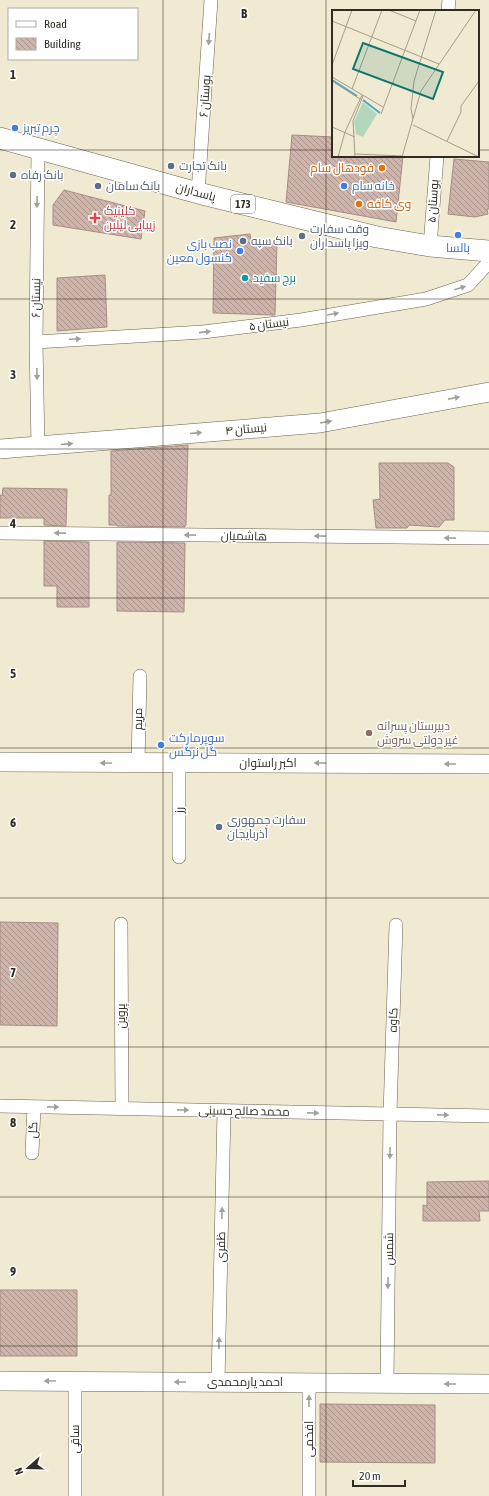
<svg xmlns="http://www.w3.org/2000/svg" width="489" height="1496" font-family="'Asap Condensed',Cairo,sans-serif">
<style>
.building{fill:url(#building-back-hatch);stroke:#a68d84}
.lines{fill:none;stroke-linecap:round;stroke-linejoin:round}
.street-casing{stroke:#69634e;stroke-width:14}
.secondary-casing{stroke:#69634e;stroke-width:20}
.primary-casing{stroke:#69634e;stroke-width:22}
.street{stroke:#fff;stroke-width:13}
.secondary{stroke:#fff;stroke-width:19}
.primary{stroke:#fff;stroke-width:21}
.oneway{fill:#a1a09c}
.grid{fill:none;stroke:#2f2d23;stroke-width:1;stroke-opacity:0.55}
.shop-dot{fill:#3f7fe0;stroke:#fff;stroke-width:1.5}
.service-dot{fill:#5c6f8a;stroke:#fff;stroke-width:1.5}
.food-dot{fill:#e8710a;stroke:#fff;stroke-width:1.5}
.health-dot{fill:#e0444e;stroke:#fff;stroke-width:1.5}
.culture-dot{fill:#0f9aa8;stroke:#fff;stroke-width:1.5}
.education-dot{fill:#8d6e63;stroke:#fff;stroke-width:1.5}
.labels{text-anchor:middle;stroke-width:3;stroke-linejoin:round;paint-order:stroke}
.shield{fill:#fff;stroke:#6d6c65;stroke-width:1}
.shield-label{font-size:11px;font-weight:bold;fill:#2f2d23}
.street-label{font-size:12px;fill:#2f2d23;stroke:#fff}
.shop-label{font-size:12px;fill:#366cbe;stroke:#fff;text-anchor:start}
.service-label{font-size:12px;fill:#4e5e75;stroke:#fff;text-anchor:start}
.food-label{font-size:12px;fill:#c56008;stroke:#fff;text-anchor:end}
.health-label{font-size:12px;fill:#be3a42;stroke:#fff;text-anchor:start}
.culture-label{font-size:12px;fill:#0d838f;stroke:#fff;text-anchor:start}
.education-label{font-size:12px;fill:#785e54;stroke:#fff;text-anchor:start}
.inset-river{fill:none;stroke:#4ea7c1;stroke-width:2}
.inset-road{fill:none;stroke:#a39e8c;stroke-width:1}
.view{fill:#0f766e;fill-opacity:0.15;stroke:#0f766e;stroke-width:2}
.inset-edge{fill:none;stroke:#2f2d23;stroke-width:2}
.grid-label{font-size:13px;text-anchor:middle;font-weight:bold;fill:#2f2d23;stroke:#fff;stroke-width:3;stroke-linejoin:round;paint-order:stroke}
</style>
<defs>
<pattern id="building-back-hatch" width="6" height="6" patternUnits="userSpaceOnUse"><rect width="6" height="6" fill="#ceb4ab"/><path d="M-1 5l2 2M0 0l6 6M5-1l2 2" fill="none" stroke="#a8938b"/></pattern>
</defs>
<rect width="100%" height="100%" fill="#f1ead2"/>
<!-- building -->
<path class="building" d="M 292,135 L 333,137 L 333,156 L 403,156 L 396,222 L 286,202 Z
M 454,159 L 489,162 L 489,209 L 487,209 L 488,214 L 475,217 L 448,214 Z
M 64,190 L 145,211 L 141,239 L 53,225 L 53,205 Z
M 250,234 L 252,243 L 277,243 L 275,315 L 213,313 L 214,238 Z
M 105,275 L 107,327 L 57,331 L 57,278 Z
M 188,445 L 186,525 L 185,525 L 185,527 L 117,526 L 117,525 L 109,525 L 109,495 L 111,495 L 111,451 Z
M 379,463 L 448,463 L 454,467 L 454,520 L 445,520 L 439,527 L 409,525 L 407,528 L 376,528 L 373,500 L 380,499 Z
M 3,488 L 67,489 L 66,526 L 44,525 L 44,518 L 0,518 L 0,495 L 2,496 Z
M 44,541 L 89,542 L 89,607 L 57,607 L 57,586 L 44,586 Z
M 117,542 L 185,543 L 184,612 L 117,611 Z
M 0,922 L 58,923 L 57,1026 L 0,1025 Z
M 489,1181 L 489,1211 L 479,1211 L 480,1221 L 423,1221 L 423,1205 L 427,1206 L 427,1182 Z
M 0,1290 L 77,1290 L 77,1356 L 0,1356 Z
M 320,1404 L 435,1405 L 435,1463 L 320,1462 Z"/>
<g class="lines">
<defs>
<path id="street" d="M 448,11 L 449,0
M 198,193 L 211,0
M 430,246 L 437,156
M 36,342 L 203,332 L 301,320 L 426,299 L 468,285 L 489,262
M 38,447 L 36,342 L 38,149
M 0,533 L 489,538
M 138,763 L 140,676
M 179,857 L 179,763
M 121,924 L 122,1109
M 0,1106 L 489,1116
M 32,1153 L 34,1107
M 75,1381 L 75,1496
M 218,1382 L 224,1111
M 309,1383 L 309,1496
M 387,1383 L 390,1114 L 396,925"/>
<path id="secondary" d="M 0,449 L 320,423 L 489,392
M 0,762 L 489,764
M 0,1381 L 489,1384"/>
<path id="primary" d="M 0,138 L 198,193 L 377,237 L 430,246 L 489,251"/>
</defs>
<!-- street casing -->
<use href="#street" class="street-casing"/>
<!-- secondary casing -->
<use href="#secondary" class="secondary-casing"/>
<!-- primary casing -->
<use href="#primary" class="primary-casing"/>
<!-- street -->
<use href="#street" class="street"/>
<!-- secondary -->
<use href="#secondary" class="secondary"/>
<!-- primary -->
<use href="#primary" class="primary"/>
</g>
<!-- one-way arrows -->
<defs><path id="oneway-solid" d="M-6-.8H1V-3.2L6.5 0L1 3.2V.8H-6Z"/></defs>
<g class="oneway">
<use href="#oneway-solid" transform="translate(209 39) rotate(94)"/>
<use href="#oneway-solid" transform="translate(37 202) rotate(91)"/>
<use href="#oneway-solid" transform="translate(460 288) rotate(-18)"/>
<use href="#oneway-solid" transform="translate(333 314) rotate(-10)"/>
<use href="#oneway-solid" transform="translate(205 332) rotate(-6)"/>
<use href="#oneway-solid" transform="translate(75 339) rotate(-3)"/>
<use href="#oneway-solid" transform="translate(37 374) rotate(89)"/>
<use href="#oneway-solid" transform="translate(454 398) rotate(-11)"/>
<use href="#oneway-solid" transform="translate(326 422) rotate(-10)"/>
<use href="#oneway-solid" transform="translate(196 433) rotate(-5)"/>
<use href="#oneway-solid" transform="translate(67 444) rotate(-5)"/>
<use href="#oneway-solid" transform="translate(60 533) rotate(-179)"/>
<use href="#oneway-solid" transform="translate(190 535) rotate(-179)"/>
<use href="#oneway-solid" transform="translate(320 536) rotate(-179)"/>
<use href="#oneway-solid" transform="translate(450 538) rotate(-179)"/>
<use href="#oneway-solid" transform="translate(106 763) rotate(-180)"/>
<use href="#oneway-solid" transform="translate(320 763) rotate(-180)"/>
<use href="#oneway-solid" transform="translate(450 764) rotate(-180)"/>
<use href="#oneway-solid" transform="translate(53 1107) rotate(1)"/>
<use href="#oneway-solid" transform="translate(183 1110) rotate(1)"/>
<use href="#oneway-solid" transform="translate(313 1113) rotate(1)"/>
<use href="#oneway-solid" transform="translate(443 1115) rotate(1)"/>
<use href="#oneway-solid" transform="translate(390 1153) rotate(91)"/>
<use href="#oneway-solid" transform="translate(222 1213) rotate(-89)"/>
<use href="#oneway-solid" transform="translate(388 1283) rotate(91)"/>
<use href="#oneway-solid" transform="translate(219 1343) rotate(-89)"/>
<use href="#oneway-solid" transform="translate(50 1381) rotate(-180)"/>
<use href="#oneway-solid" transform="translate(180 1382) rotate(-180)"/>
<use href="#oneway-solid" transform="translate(450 1384) rotate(-180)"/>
<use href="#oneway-solid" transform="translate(309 1401) rotate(-90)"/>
</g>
<!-- grid -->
<path class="grid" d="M 163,0 L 163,1496M 326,0 L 326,1496M 0,150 L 333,150M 478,150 L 489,150M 0,299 L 489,299M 0,449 L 489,449M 0,598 L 489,598M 0,748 L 489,748M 0,898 L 489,898M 0,1047 L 489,1047M 0,1197 L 489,1197M 0,1346 L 489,1346"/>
<!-- markers -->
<g class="shop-dot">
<circle cx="15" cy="128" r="4"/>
<circle cx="344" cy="186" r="4"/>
<circle cx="458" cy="235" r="4"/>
<circle cx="240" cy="251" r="4"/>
<circle cx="161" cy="745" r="4"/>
</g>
<g class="service-dot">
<circle cx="171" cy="166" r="4"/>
<circle cx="13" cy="175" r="4"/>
<circle cx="98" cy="186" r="4"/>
<circle cx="302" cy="236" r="4"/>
<circle cx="243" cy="241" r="4"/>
<circle cx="219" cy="827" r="4"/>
</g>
<g class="food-dot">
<circle cx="382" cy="168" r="4"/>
<circle cx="359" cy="204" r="4"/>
</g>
<path class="health-dot" d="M93 212h4v4h4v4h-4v4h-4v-4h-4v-4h4z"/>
<circle class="culture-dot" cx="245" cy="278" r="4"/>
<circle class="education-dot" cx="369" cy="733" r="4"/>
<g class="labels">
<!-- shield labels -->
<rect class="shield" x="231" y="195" width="24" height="18" rx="3"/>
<g class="shield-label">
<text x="243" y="208">173</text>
</g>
<!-- street labels -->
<g class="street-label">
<text transform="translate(205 96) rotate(-86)" y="4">بوستان ۶</text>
<text transform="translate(196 192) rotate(15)" y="4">پاسداران</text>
<text transform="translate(433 201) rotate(-86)" y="4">بوستان ۵</text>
<text transform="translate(36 298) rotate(-89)" y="4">نیستان ۶</text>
<text transform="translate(269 324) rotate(-7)" y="4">نیستان ۵</text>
<text transform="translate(246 429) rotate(-5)" y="4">نیستان ۴</text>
<text transform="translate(244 536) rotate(1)" y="4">هاشمیان</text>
<text transform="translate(138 719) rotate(-89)" y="4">مریم</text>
<text x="268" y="767">اکبر راستوان</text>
<text transform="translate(179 810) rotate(-90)" y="4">رز</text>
<text transform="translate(121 1016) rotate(-90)" y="4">پروین</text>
<text transform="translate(393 1020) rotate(-88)" y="4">کاوه</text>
<text transform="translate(244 1111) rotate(1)" y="4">محمد صالح حسینی</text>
<text transform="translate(33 1130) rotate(-87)" y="4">گل</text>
<text transform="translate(221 1247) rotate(-89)" y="4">ظفری</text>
<text transform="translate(389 1249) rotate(-89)" y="4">شمس</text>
<text x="245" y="1386">احمد یارمحمدی</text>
<text transform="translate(75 1439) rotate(-90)" y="4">ساقی</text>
<text transform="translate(309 1439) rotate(-90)" y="4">افخمی</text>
</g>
<!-- shop labels -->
<g class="shop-label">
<text x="23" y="132">چرم تبریز</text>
<text x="352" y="190">خانه سام</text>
<text x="232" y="248" text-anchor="end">نصب بازی<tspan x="232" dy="14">کنسول معین</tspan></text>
<text x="458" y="252" text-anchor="middle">بالسا</text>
<text x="169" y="742">سوپرمارکت<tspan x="169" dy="14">گل نرگس</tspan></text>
</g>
<!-- service labels -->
<g class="service-label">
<text x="179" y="170">بانک تجارت</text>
<text x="21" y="179">بانک رفاه</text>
<text x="106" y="190">بانک سامان</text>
<text x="310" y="233">وقت سفارت<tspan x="310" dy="14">ویزا پاسداران</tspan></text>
<text x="251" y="245">بانک سپه</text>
<text x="227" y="824">سفارت جمهوری<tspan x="227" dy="14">آذربایجان</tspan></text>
</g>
<!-- food labels -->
<g class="food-label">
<text x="374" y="172">فودهال سام</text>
<text x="367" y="208" text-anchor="start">وی کافه</text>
</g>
<!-- health labels -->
<g class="health-label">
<text x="104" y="215">کلینیک<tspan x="104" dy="14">زیبایی لیلین</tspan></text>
</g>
<!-- culture labels -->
<g class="culture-label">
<text x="253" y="282">برج سفید</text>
</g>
<!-- education labels -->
<g class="education-label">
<text x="377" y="730">دبیرستان پسرانه<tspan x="377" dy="14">غیر دولتی سروش</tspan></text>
</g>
</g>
<!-- overview -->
<g transform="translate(332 10)">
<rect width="147" height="147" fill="#f1ead2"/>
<path d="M 31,92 L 45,104 L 31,127 L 24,124 L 22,112 Z" fill="#b1d8ba"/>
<path class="inset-river" d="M 0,70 L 25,86M 31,90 L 48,103"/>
<path class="inset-road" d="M 57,0 L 84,11M 0,11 L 107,54M 0,55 L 20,0M 0,67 L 51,97M 0,71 L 28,89M 20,79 L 50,0M 49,104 L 88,0M 81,109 L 79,99 L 82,71 L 104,0M 81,115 L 147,147M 0,117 L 23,127M 115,131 L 129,102 L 129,96 L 147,71M 23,144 L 71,146M 6,147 L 13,122 L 30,85M 23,147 L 21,111 L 31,86M 70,147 L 89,81 L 144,0"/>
<path class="view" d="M 31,33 L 111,62 L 101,89 L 21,59 Z"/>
<rect width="147" height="147" class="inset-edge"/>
</g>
<g class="grid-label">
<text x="244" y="18">B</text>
<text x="13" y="79">1</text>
<text x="13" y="229">2</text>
<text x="13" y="379">3</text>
<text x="13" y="528">4</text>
<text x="13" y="678">5</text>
<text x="13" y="827">6</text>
<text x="13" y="977">7</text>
<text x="13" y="1127">8</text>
<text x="13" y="1276">9</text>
</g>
<!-- legend -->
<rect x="8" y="8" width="130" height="52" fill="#ffffff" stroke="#acaba7"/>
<rect x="16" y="21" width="20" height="6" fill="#ffffff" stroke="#acaba7"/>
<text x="44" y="28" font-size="12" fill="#2f2d23">Road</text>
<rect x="16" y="38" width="20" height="12" fill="url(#building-back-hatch)" stroke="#acaba7"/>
<text x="44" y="48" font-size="12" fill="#2f2d23">Building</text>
<!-- north arrow -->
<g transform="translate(28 1468) rotate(250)" stroke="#ffffff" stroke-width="3" paint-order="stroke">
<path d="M0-3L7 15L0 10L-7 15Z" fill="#2f2d23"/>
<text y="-6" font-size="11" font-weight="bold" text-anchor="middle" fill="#2f2d23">N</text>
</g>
<!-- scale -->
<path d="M353 1480v6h52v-6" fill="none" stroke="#2f2d23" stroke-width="2"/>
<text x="359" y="1480" font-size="12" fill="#2f2d23" stroke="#ffffff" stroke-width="3" paint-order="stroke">20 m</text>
</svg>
